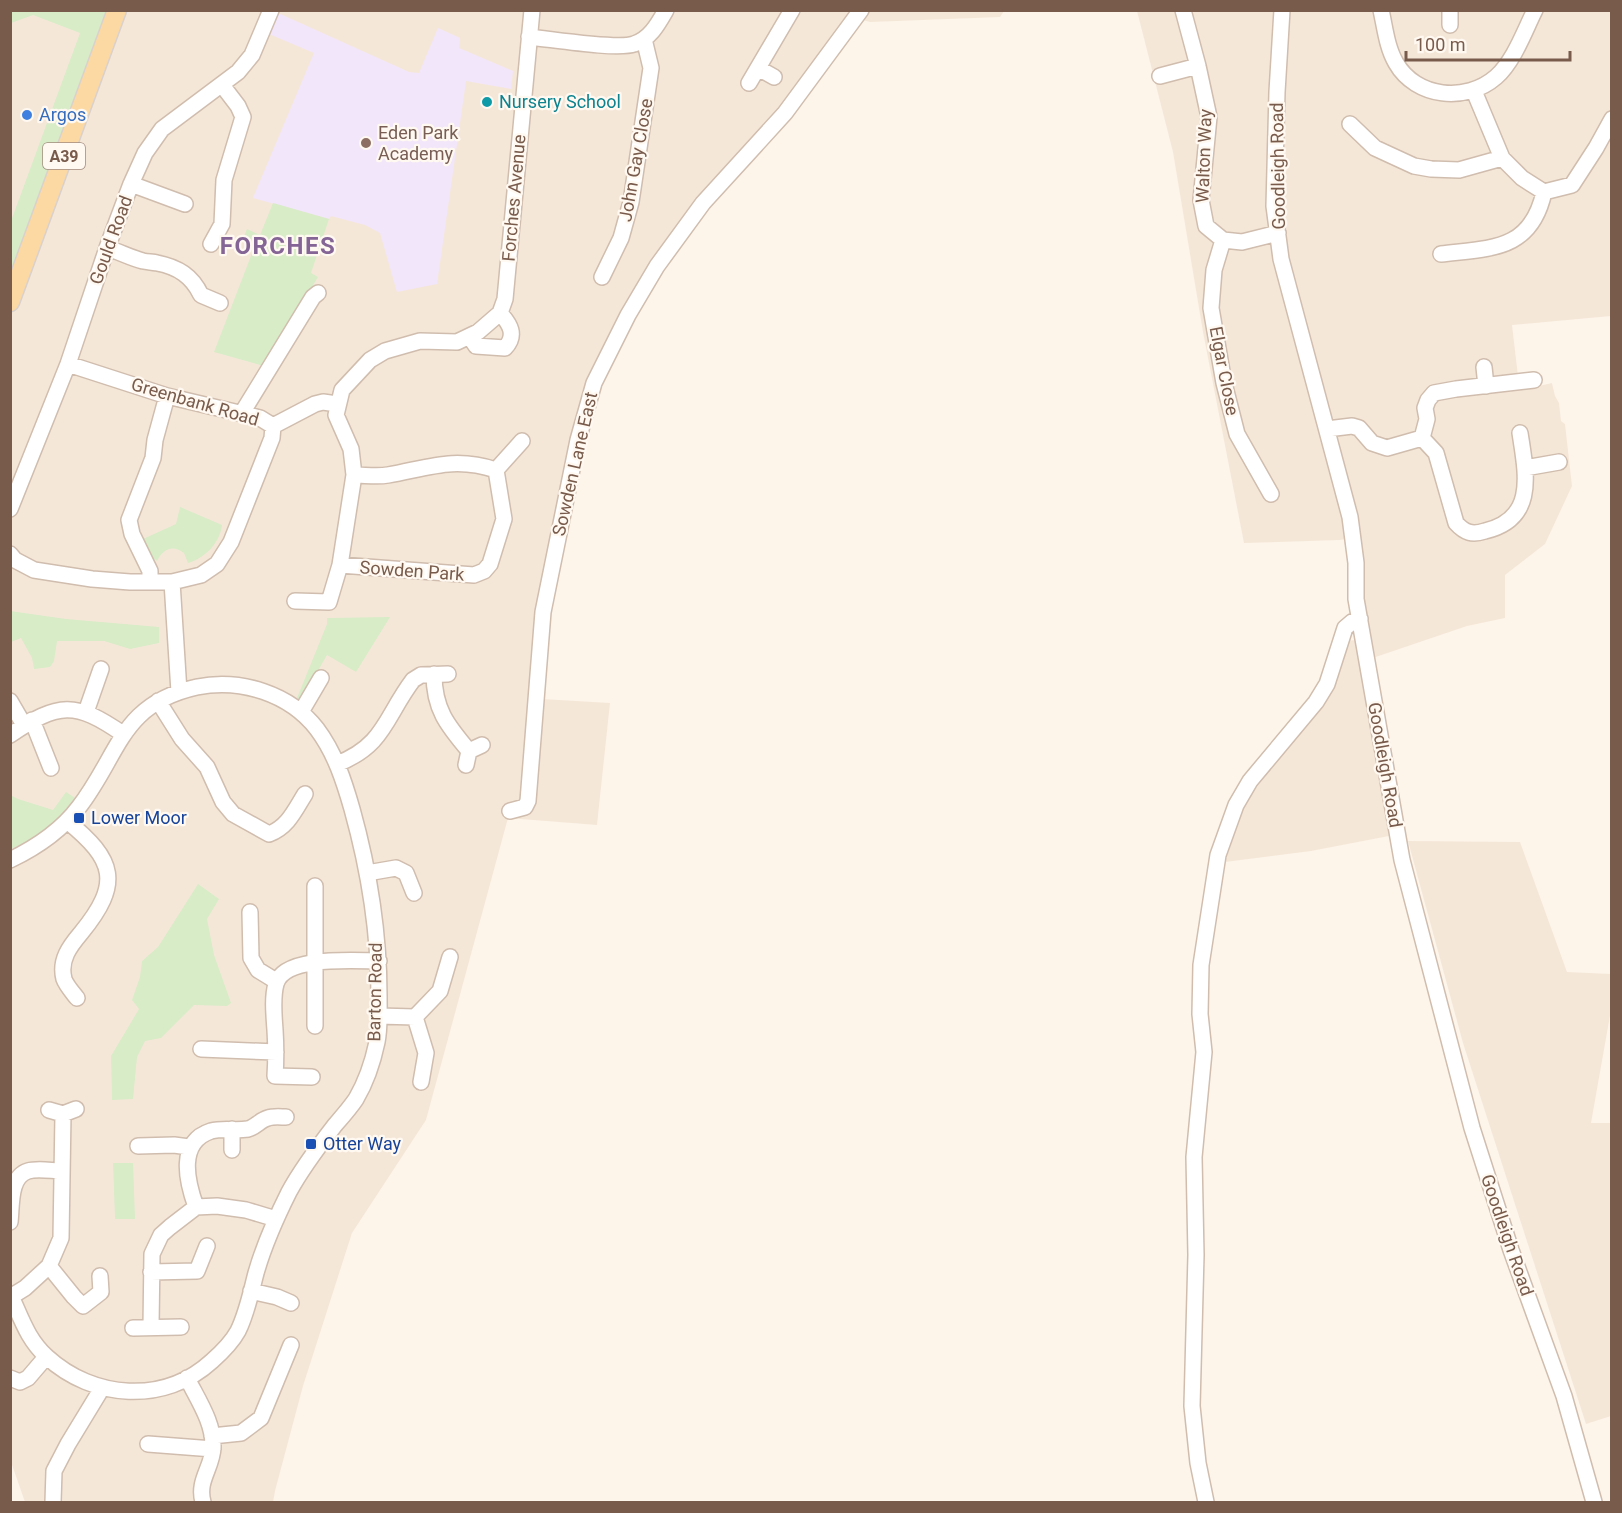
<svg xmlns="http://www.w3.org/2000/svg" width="1622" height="1513" font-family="Roboto,sans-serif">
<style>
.residential{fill:#f5e7d8}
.education{fill:#f2e6fa}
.green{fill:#d7ecc7}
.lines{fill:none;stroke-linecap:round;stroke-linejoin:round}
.minor-casing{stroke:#d0bdae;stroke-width:18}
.major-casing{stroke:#d9d1cd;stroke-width:21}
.minor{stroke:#fff;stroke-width:15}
.major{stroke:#fcd9a3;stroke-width:18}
.culture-dot{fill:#0f9aa8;stroke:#fff9f1;stroke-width:2}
.shop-dot{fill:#3f7fe0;stroke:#fff9f1;stroke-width:2}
.education-dot{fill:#8d6e63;stroke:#fff9f1;stroke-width:2}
.transit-dot{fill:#1a4fb4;stroke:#fff9f1;stroke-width:2}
.labels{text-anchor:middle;stroke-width:4.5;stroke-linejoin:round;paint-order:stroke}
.shield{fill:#fff9f1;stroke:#a18a7e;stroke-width:1.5}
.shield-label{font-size:16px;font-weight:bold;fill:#795b4c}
.culture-label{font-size:18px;fill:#0d838f;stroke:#fff9f1;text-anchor:start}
.shop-label{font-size:18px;fill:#366cbe;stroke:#fff9f1;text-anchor:start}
.education-label{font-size:18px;fill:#785e54;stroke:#fff9f1;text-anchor:start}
.street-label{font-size:18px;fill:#795b4c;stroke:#fff9f1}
.transit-label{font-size:18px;fill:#164399;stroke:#fff9f1;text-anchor:start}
.district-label{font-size:24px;font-weight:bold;letter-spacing:1.5px;fill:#846595;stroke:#fff9f1}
</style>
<rect width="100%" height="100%" fill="#fdf5ea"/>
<!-- residential -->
<path class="residential" d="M 10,11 L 1004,11 L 1000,17 L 870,22 L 848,16 L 731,180 L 620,322 L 589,387 L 537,628 L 542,699 L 610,703 L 597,825 L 508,818 L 426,1120 L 352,1233 L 303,1386 L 275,1491 L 273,1502 L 25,1502 L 11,1462 L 10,873 L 14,848 L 10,845 Z
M 1137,11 L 1611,11 L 1611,316 L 1512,325 L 1518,376 L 1537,373 L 1539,386 L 1552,383 L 1555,396 L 1559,403 L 1561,421 L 1565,424 L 1572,486 L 1545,544 L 1505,575 L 1505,618 L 1467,626 L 1361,662 L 1389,836 L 1311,851 L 1225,862 L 1246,801 L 1324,701 L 1345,641 L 1356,640 L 1358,537 L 1340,540 L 1244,543 L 1203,332 L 1173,152 Z
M 1408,841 L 1520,842 L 1567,972 L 1611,974 L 1611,1010 L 1591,1123 L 1611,1123 L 1611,1416 L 1586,1424 L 1463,1043 Z"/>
<!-- education -->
<path class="education" d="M 278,13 L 409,72 L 419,73 L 438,28 L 460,38 L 459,48 L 513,71 L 511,89 L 466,81 L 437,284 L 397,292 L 380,233 L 365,225 L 331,216 L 329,219 L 253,198 L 314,53 L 269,34 Z"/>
<!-- green -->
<path class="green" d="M 11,11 L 107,11 L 11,270 L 11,221 L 80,33 L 33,15 L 11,23 Z
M 273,203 L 329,219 L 311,273 L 318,277 L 264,366 L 214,352 L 254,248 L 242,241 L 247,229 L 260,235 Z
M 180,507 L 222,525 C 220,543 205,558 188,563 L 184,553 C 172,544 163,549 157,561 L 150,555 L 143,539 L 176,524 Z
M 10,611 L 66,619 L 159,627 L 159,643 L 130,649 L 104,641 L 57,641 L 54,661 L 50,667 L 34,669 L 32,658 L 21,638 L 11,642 Z
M 390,617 L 356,672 L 327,655 L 301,700 L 297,698 L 327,624 L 327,618 Z
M 66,792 L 75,798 C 58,820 37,839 11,849 L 10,795 L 18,799 L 53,810 Z
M 198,884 L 219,899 L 207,919 L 214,955 L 231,1003 L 227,1006 L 194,1005 L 161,1038 L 145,1041 L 137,1057 L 133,1099 L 112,1100 L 111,1056 L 139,1009 L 132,1000 L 140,977 L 142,961 L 158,947 Z
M 133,1163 L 135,1219 L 115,1219 L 113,1163 Z"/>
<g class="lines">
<defs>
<path id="minor" d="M 1183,10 L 1198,66 L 1209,117 L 1201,200 L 1206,226 L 1223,240 L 1242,242 L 1278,233
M 1282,10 L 1277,92 L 1274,206 L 1281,259 L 1350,517 L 1356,563 L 1356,599 L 1402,860 L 1472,1128 L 1511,1250 L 1564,1396 L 1594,1502
M 1381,10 C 1385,28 1387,48 1396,63 C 1416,98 1466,103 1496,77 C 1514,61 1524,32 1535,10
M 1450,25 L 1450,10
M 529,37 C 551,39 617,50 634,44 C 650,39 658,24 666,10
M 758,68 L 774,77
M 1160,76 L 1198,66
M 749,83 L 792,10
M 1474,91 L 1502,158 L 1522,178 L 1544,192 L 1572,185 L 1596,148 L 1612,119
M 1350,124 L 1375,148 L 1414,166 L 1431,169 L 1459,170 L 1502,158
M 131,184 L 185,204
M 1223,240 L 1214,270 L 1211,308 L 1224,383 L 1237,434 L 1271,494
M 211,244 L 222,224 L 224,180 L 243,117 L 238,106 L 222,85
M 107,248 C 120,252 131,258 143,261 C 148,262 153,262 157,263 C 178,267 192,276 201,295 L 220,303
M 1441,254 C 1491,248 1531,251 1544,192
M 602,277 L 621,238 L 631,202 L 651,68 L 644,39
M 500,313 L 505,299 L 532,10
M 470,337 L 476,346 L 505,348 C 517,335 510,324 500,313
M 68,364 L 167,396 L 260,418 L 273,426
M 1484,367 L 1486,386
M 242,413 L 313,297 L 318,293
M 273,426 L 315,404 L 323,402 L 337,404
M 1327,429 L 1352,426 L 1359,428 L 1372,443 L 1387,448 L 1422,438 L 1436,453 L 1456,523 C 1465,533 1472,535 1485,531 C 1537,519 1526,473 1520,433
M 1422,438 L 1427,419 L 1425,408 L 1428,400 L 1434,393 L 1456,389 L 1534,380
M 1525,468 L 1559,462
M 496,470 L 522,441
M 10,509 L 68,364 L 107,248 L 131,184 L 145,153 L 162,129 L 238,72 L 252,55 L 271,10
M 10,554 L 15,560 L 34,570 L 92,579 L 130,582 L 172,582 L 201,575 L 217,564 L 231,542 L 272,438 L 273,426
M 340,565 L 474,575 L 484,571 L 490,564 L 504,519 L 496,470 C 454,456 428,468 388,475 C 377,477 365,475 354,475
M 150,581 L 150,571 L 132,534 L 129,520 L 153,458 L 155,440 L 167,396
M 172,582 L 179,692
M 295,601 L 329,602 L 340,565 L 354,475 L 351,449 L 336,415 L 342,390 L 370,360 L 385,351 L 420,341 L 457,342 L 478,332 L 500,313
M 434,674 C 434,709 447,725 469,751
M 10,701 L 24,725
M 158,701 L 182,739 L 207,767 L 223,802 L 233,814 L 269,834 C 288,827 295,810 305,794
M 86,712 L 101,669
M 301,712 L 321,678
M 32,720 L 51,768
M 10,735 C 59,702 75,701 123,734
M 337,764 C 385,745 385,717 413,680 L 421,675 L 448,674
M 466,765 L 469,751 L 482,745
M 510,811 L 525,807 L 528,801 L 543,612 L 578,440 L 594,383 L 628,315 L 657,266 L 703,203 L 785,113 L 861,10
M 67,821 C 115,860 122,883 81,933 C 70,946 59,960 64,979 C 66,985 73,993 77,998
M 10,860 C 37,847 61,831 79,807 C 120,754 120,704 197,687 C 241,678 290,694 317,729 C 335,753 344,781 352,809 C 369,870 379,932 379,995 C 379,1011 380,1027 377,1042 C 373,1061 366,1082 356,1099 C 350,1108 342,1117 335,1125 C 318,1147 302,1168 289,1192 C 276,1218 264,1245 256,1273 C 251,1292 247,1313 238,1331 C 232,1342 221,1353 212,1361 C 164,1405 93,1399 47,1357 C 27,1339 21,1317 10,1294
M 367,873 L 396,868 L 406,873 L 414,893
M 315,886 L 315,1026
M 250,912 L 251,958 L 258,970 L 276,981
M 379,1016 L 415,1017 L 440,991 L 450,957
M 415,1017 L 426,1053 L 421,1082
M 201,1049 L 276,1052
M 312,1077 L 275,1076 C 276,1061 276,1045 275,1030 C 274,1015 272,998 276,984 C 284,955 355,961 379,961
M 49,1110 L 63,1114 L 76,1109
M 232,1129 L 232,1150
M 138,1146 L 174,1145 L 189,1147
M 196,1207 C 187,1182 177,1142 211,1131 C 223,1128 235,1131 248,1129 C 256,1127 260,1120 268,1118 C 273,1116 281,1117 286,1117
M 10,1222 C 12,1206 9,1177 28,1171 C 38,1168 52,1171 62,1171
M 49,1266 L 74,1297 L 83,1306 L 101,1292 L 100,1276
M 151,1272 L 197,1271 L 207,1246
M 251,1291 L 277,1297 L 291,1303
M 12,1296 L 25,1288 L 49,1266 L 61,1238 L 63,1114
M 151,1327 L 152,1254 L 161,1235 L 170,1227 L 196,1207 L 217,1206 L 246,1210 L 276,1219
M 133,1328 L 181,1327
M 10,1378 L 20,1382 L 28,1378 L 46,1357
M 187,1378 C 198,1400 214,1423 213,1448 C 212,1468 197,1481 203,1502
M 212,1436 L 241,1433 L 261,1418 L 291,1345
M 148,1444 L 213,1449
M 53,1502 L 54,1471 L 68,1444 L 99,1393 L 99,1388
M 1206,1502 L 1198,1463 L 1192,1406 L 1196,1255 L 1194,1157 L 1204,1052 L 1200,1014 L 1201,965 L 1218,855 L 1236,805 L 1250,781 L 1316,702 L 1327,684 L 1345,628 L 1352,622 L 1360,619"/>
<path id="major" d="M 10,302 L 117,10"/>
</defs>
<!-- minor casing -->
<use href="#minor" class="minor-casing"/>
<!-- major casing -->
<use href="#major" class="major-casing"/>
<!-- minor -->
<use href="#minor" class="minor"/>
<!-- major -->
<use href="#major" class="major"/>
</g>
<!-- markers -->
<circle class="culture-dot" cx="487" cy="102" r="6"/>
<circle class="shop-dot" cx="27" cy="115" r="6"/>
<circle class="education-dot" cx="366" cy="143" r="6"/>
<g class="transit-dot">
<rect x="73" y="812" width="12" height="12" rx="3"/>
<rect x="305" y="1138" width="12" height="12" rx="3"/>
</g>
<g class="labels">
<!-- shield labels -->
<rect class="shield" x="43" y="143" width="42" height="26" rx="4.5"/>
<g class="shield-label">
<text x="64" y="162">A39</text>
</g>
<!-- culture labels -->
<g class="culture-label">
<text x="499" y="108">Nursery School</text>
</g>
<!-- shop labels -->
<g class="shop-label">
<text x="39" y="121">Argos</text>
</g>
<!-- education labels -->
<g class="education-label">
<text x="378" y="139">Eden Park<tspan x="378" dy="21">Academy</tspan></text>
</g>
<!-- street labels -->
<g class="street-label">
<text transform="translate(1204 156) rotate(-88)" y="6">Walton Way</text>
<text transform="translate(636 160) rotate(-80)" y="6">John Gay Close</text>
<text transform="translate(1278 166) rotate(-91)" y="6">Goodleigh Road</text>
<text transform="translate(514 198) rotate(-85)" y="6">Forches Avenue</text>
<text transform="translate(111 240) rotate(-70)" y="6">Gould Road</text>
<text transform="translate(1224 371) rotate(79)" y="6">Elgar Close</text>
<text transform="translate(195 402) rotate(16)" y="6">Greenbank Road</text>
<text transform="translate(575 464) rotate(-77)" y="6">Sowden Lane East</text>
<text transform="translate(412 571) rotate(4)" y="6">Sowden Park</text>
<text transform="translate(1385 765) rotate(80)" y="6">Goodleigh Road</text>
<text transform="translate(375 992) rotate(-89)" y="6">Barton Road</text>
<text transform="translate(1507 1235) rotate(71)" y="6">Goodleigh Road</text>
</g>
<!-- transit labels -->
<g class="transit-label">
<text x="91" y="824">Lower Moor</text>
<text x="323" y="1150">Otter Way</text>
</g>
<!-- district labels -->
<g class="district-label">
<text x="278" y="254">FORCHES</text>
</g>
</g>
<!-- border -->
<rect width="1622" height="1513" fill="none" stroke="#795b4c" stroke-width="24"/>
<!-- scale -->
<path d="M1406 51v9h164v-9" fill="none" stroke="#795b4c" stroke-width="3"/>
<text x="1415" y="51" font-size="18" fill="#795b4c" stroke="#fff9f1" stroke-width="4.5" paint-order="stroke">100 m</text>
</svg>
